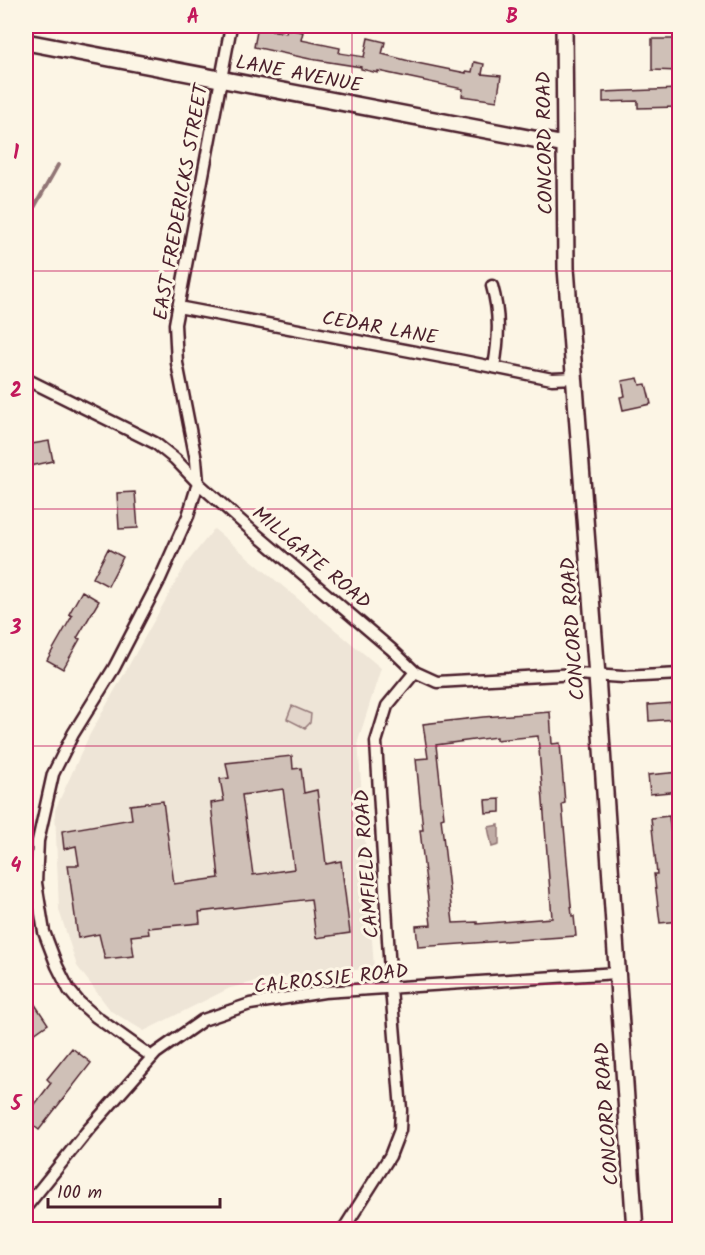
<svg xmlns="http://www.w3.org/2000/svg" width="705" height="1255" font-family="Kalam,sans-serif">
<style>
.built{fill:#eee5d7}
.green{fill:#e2d5ca;stroke:#967a7a;stroke-width:1.5}
.water{fill:#c0aca5;stroke:#917474;stroke-width:1.5}
.lines{fill:none;stroke-linecap:round;stroke-linejoin:round}
.stream{stroke:#917474;stroke-width:4}
.building{fill:#cfc0b7;stroke:#4a1f2b;stroke-width:1.5;fill-rule:evenodd}
.street-casing{stroke:#4a1f2b;stroke-width:15}
.secondary-casing{stroke:#4a1f2b;stroke-width:20}
.street{stroke:#fcf5e5;stroke-width:10}
.secondary{stroke:#fcf5e5;stroke-width:15}
.grid{fill:none;stroke:#c2185b;stroke-width:1.5;stroke-opacity:0.55}
.labels{text-anchor:middle;stroke-width:6;stroke-linejoin:round;paint-order:stroke}
.street-label{font-size:20px;fill:#4a1f2b;stroke:#fcf5e5}
.neatline{fill:none;stroke:#c2185b;stroke-width:2}
.grid-label{font-size:20px;text-anchor:middle;font-weight:bold;fill:#c2185b}
</style>
<rect width="100%" height="100%" fill="#fcf5e5"/>
<filter id="ink" filterUnits="userSpaceOnUse"><feTurbulence type="fractalNoise" baseFrequency=".0167" numOctaves="2"/><feDisplacementMap in="SourceGraphic" scale="12" xChannelSelector="R" yChannelSelector="G"/><feConvolveMatrix kernelMatrix="1 2 1 2 8 2 1 2 1" color-interpolation-filters="sRGB"/></filter>
<g filter="url(#ink)">
<!-- built -->
<path class="built" d="M 214,529 L 381,668 L 358,741 L 374,968 L 262,980 L 230,988 L 144,1031 L 111,1011 L 77,966 L 59,910 L 55,810 L 89,736 L 186,564 Z"/>
<!-- green -->
<path class="green" d="M 292,706 L 311,714 L 310,723 L 305,728 L 287,719 Z"/>
<!-- water -->
<path class="water" d="M 499,825 L 499,845 L 492,847 L 488,827 Z"/>
<g class="lines">
<!-- stream -->
<path class="stream" d="M 26,239 L 31,213 L 58,165"/>
</g>
<!-- building -->
<path class="building" d="M 258,26 L 270,26 L 269,30 L 286,33 L 287,29 L 303,32 L 301,40 L 340,48 L 339,53 L 364,57 L 368,38 L 385,42 L 382,54 L 417,63 L 466,73 L 466,71 L 472,72 L 474,62 L 484,64 L 482,74 L 501,76 L 497,101 L 462,96 L 463,89 L 378,71 L 378,73 L 361,69 L 361,67 L 310,59 L 254,47 Z
M 652,39 L 680,39 L 680,71 L 652,70 Z
M 678,89 L 678,107 L 638,108 L 638,101 L 603,102 L 603,92 Z
M 638,378 L 640,385 L 646,384 L 651,404 L 623,410 L 620,397 L 625,396 L 622,381 Z
M 49,441 L 53,461 L 26,467 L 26,445 Z
M 135,492 L 138,528 L 119,529 L 117,493 Z
M 108,549 L 123,557 L 108,586 L 93,578 Z
M 82,591 L 99,601 L 77,638 L 80,639 L 63,669 L 47,660 L 72,616 L 69,614 Z
M 674,703 L 675,719 L 649,721 L 648,705 Z
M 550,712 L 552,744 L 560,743 L 565,803 L 562,804 L 572,916 L 574,916 L 576,936 L 418,947 L 416,926 L 431,925 L 420,830 L 423,830 L 416,759 L 428,758 L 423,724 L 483,717 ZM 538,736 L 552,918 L 477,924 L 477,922 L 453,923 L 441,818 L 444,817 L 436,745 L 496,737 L 496,740 Z
M 292,756 L 293,769 L 301,768 L 304,793 L 317,790 L 326,864 L 341,861 L 350,933 L 316,938 L 311,899 L 199,912 L 200,923 L 148,928 L 149,934 L 131,936 L 134,956 L 105,959 L 99,934 L 78,938 L 68,865 L 79,865 L 76,846 L 64,849 L 62,831 L 132,819 L 130,805 L 163,801 L 174,884 L 219,878 L 211,803 L 224,801 L 220,779 L 229,778 L 226,763 ZM 283,789 L 294,869 L 253,875 L 242,795 Z
M 680,772 L 680,791 L 650,794 L 648,775 Z
M 500,799 L 500,812 L 486,813 L 485,800 Z
M 669,816 L 680,921 L 660,923 L 654,874 L 657,874 L 651,818 Z
M 32,1000 L 48,1024 L 34,1034 L 26,1021 L 26,1004 Z
M 72,1048 L 91,1063 L 39,1130 L 26,1120 L 26,1116 L 51,1083 L 47,1079 Z"/>
<g class="lines">
<defs>
<path id="street" d="M 492,286 C 500,314 499,338 494,367
M 178,307 L 463,361 L 552,379 L 575,378
M 26,379 L 155,443 L 175,459 L 198,483 L 250,529 L 391,649 L 415,672 L 437,682 L 577,674 L 623,677 L 680,674
M 152,1057 L 96,1017 L 79,1002 L 69,990 L 57,966 L 44,932 L 36,883 L 38,841 L 53,774 L 73,734 L 114,668 L 159,581 L 188,516 L 198,483 L 196,460 L 177,363 L 175,324 L 231,26
M 26,1207 L 88,1130 L 156,1053 L 203,1020 L 250,1004 L 324,992 L 617,973
M 343,1230 L 390,1156 L 400,1130 L 401,1110 L 391,988 L 376,742 L 387,706 L 415,672"/>
<path id="secondary" d="M 564,26 L 566,268 L 597,676 L 635,1230
M 26,42 L 565,145"/>
</defs>
<!-- street casing -->
<use href="#street" class="street-casing"/>
<!-- secondary casing -->
<use href="#secondary" class="secondary-casing"/>
<!-- street -->
<use href="#street" class="street"/>
<!-- secondary -->
<use href="#secondary" class="secondary"/>
</g>
</g>
<!-- grid -->
<path class="grid" d="M 352,26 L 352,1230M 26,271 L 680,271M 26,509 L 680,509M 26,746 L 680,746M 26,984 L 680,984"/>
<g class="labels">
<!-- street labels -->
<g class="street-label">
<text transform="translate(299 73) rotate(11)" y="7">LANE AVENUE</text>
<text transform="translate(544 143) rotate(-91)" y="7">CONCORD ROAD</text>
<text transform="translate(180 202) rotate(-80)" y="7">EAST FREDERICKS STREET</text>
<text transform="translate(380 327) rotate(10)" y="7">CEDAR LANE</text>
<text transform="translate(312 557) rotate(40)" y="7">MILLGATE ROAD</text>
<text transform="translate(572 629) rotate(-94)" y="7">CONCORD ROAD</text>
<text transform="translate(366 864) rotate(-94)" y="7">CAMFIELD ROAD</text>
<text transform="translate(331 978) rotate(-6)" y="7">CALROSSIE ROAD</text>
<text transform="translate(606 1114) rotate(-94)" y="7">CONCORD ROAD</text>
</g>
</g>
<!-- margin -->
<rect width="705" height="1255" fill="none" stroke="#fcf5e5" stroke-width="66"/>
<!-- scale -->
<path d="M48 1198v9h172v-9" fill="none" stroke="#4a1f2b" stroke-width="3"/>
<text x="57" y="1198" font-size="18" fill="#4a1f2b" stroke="#fcf5e5" stroke-width="4.5" paint-order="stroke">100 m</text>
<rect x="33" y="33" width="639" height="1189" class="neatline"/>
<g class="grid-label">
<text x="193" y="23">A</text>
<text x="512" y="23">B</text>
<text x="16" y="159">1</text>
<text x="16" y="397">2</text>
<text x="16" y="634">3</text>
<text x="16" y="872">4</text>
<text x="16" y="1110">5</text>
</g>
</svg>
